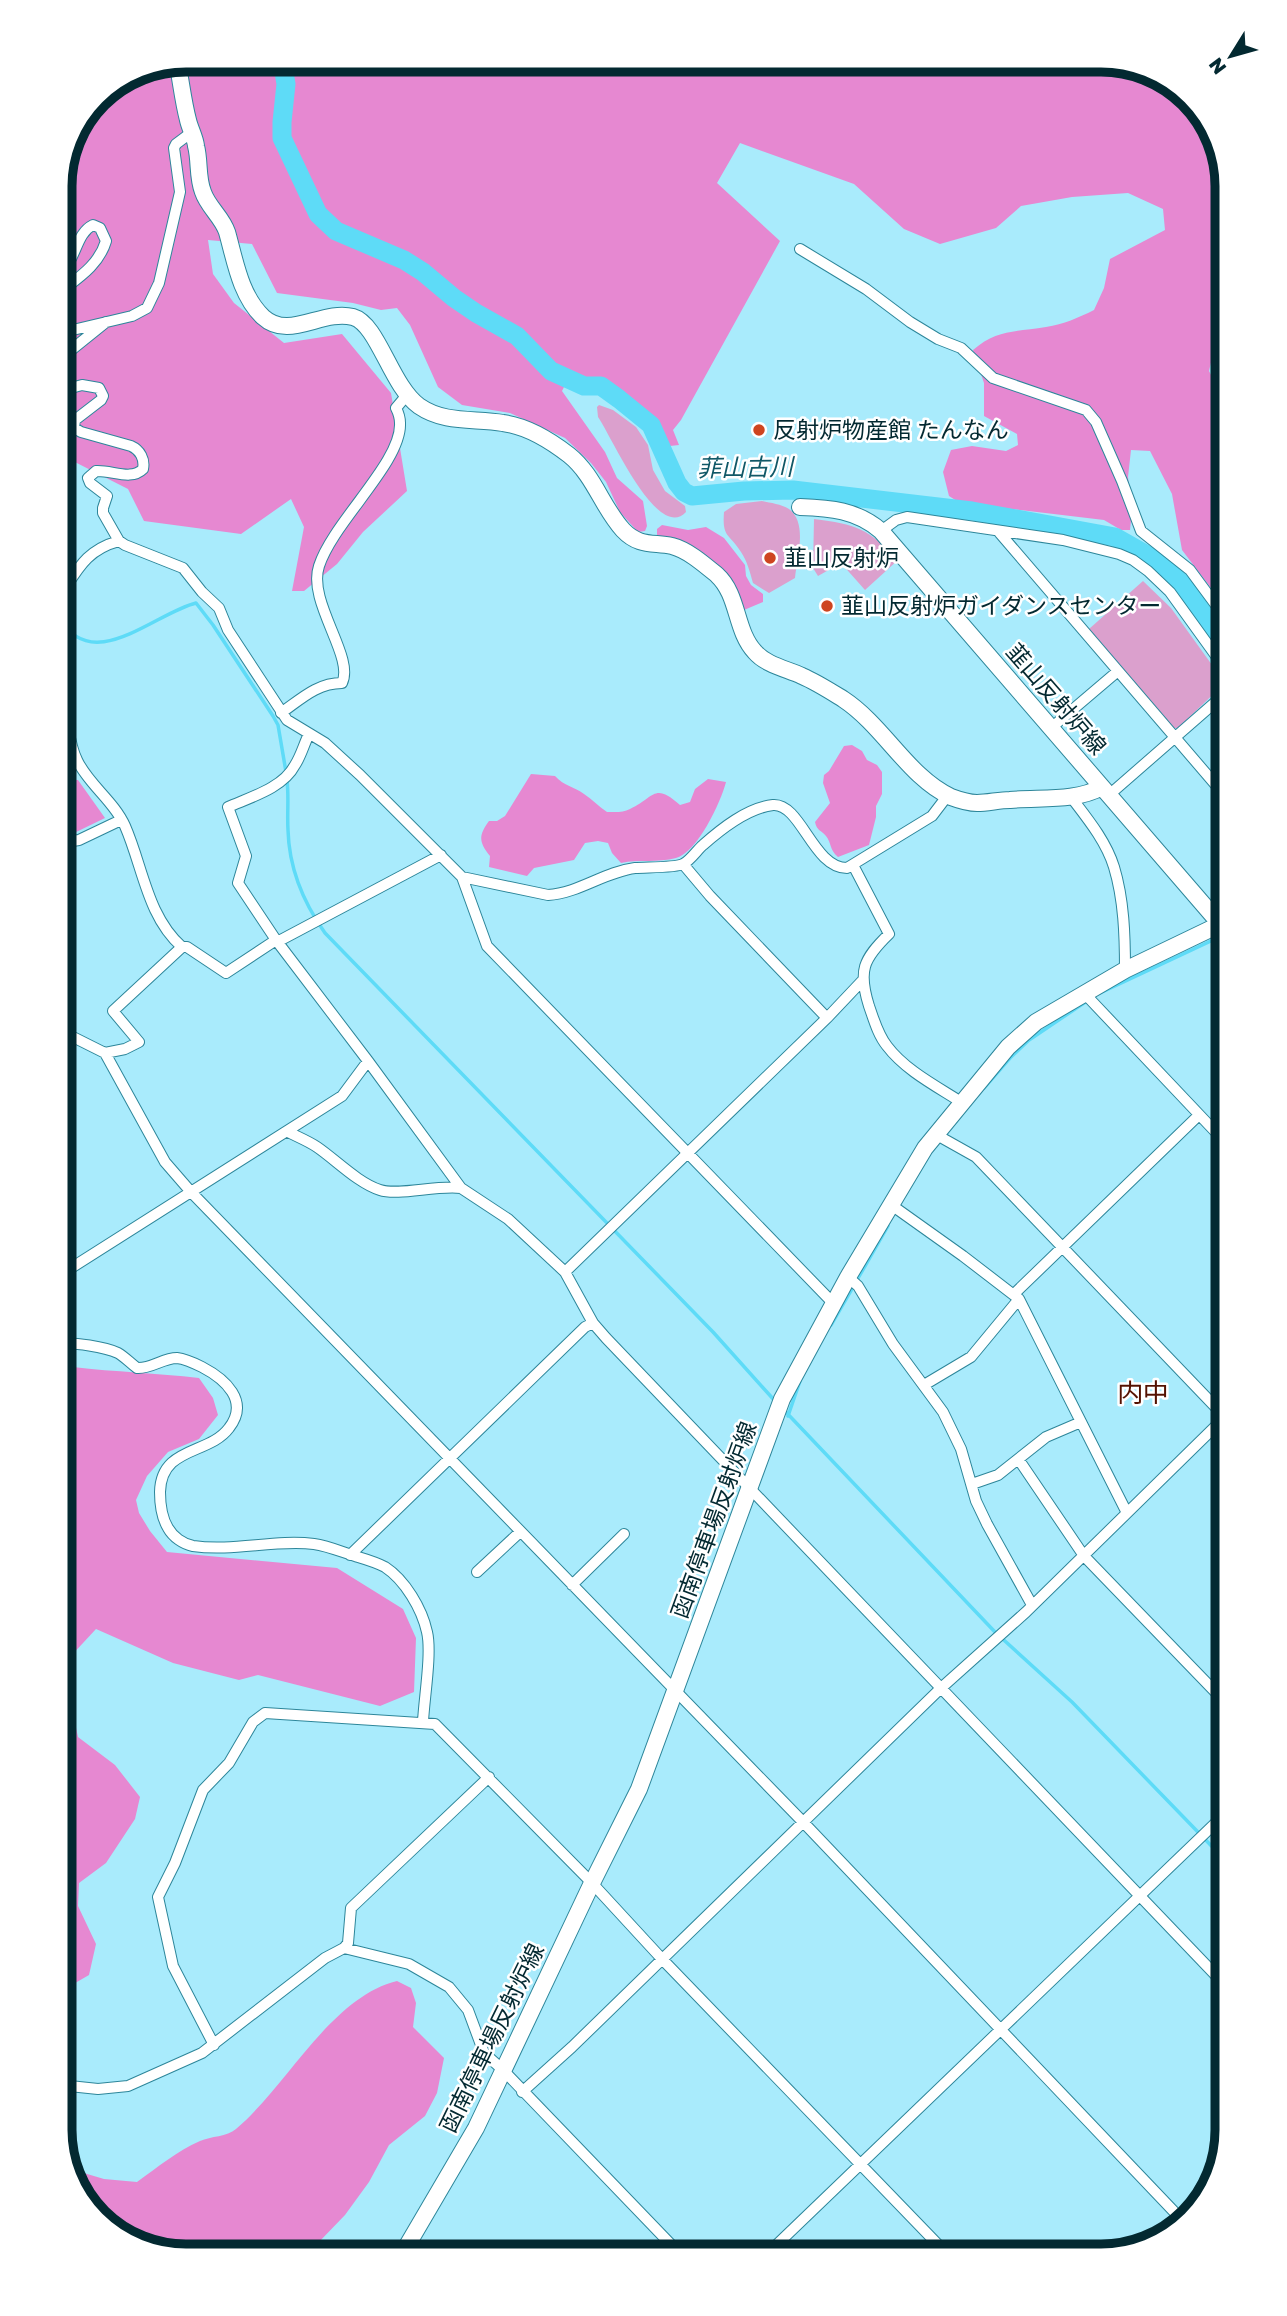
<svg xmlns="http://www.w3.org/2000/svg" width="1287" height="2316" font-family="'Golos Text','Noto Sans JP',sans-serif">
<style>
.green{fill:#dba0cd}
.forest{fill:#e688d1}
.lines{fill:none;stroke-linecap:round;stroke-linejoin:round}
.stream{stroke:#5edbf7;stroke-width:3.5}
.river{stroke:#5edbf7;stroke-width:19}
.street-casing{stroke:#2d869a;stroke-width:12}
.secondary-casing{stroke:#2d869a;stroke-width:18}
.street{stroke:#fff;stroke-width:10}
.secondary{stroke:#fff;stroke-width:16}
.poi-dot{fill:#ce4520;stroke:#fff;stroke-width:2.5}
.labels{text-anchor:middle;stroke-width:5;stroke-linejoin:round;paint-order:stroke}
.poi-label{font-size:23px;fill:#032931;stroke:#fff;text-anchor:start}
.street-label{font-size:23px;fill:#032931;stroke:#fff}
.water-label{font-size:24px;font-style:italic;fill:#105867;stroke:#fff}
.quarter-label{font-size:26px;fill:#541202;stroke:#fff}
.rim{fill:none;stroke:#032931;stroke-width:9}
</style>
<rect width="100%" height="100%" fill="#a9ebfc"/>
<!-- green -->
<path class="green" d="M 599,405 L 613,410 L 636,427 L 648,445 L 653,470 L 665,491 L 685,506 L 686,512 C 657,543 610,433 598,417 L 597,407 Z
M 762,501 C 771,503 781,504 789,509 C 808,523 797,557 795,578 L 769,593 L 753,583 C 750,572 747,561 741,552 C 729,533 722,538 724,512 L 736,504 Z
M 814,519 C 856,524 869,529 898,560 L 865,590 L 841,563 L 818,576 L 813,568 Z
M 1143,581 L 1171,608 L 1225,683 L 1178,728 L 1174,728 L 1089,629 Z"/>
<!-- forest -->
<path class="forest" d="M 186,60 L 1110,60 L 1178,85 L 1218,137 L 1227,186 L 1227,344 L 1213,354 L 1209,371 L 1227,406 L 1227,609 L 1182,550 L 1172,494 L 1150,451 L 1131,450 L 1128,477 L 1132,511 L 1130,530 L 1121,530 L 1104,520 L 960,503 L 949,496 L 943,472 L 951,450 L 972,446 L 1006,451 L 1018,445 L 1017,434 L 984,416 L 984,383 L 973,350 C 997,329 1017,332 1046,327 C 1064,324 1078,318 1094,310 L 1104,288 L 1110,259 L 1165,230 L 1163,209 L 1128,193 L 1072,197 L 1021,206 L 996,228 L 940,244 L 904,229 L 854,184 L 740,143 L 717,183 L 780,241 L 681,420 L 673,430 L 679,445 L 670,446 L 653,420 L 605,381 L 570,375 L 562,391 L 605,452 L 617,478 L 643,501 L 647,526 L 645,531 L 638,532 L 620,512 L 606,482 L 591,463 L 565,438 L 510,413 L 462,405 L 438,387 L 410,325 L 397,308 L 381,310 L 353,303 L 277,293 L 252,244 L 208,240 L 213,274 L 234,303 L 284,343 L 342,334 L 391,393 L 407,491 L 363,532 L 337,564 L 304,591 L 292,591 L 304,527 L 291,499 L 241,534 L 144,521 L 128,489 L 65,457 L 60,462 L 60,178 L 97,96 L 138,69 Z
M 662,525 L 688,530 L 706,527 L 724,538 L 745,565 L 746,576 L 751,585 L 763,594 L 763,602 L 744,610 L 736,599 L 657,536 L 657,529 Z
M 852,745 L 862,751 L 867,760 L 877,765 L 882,772 L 882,794 L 876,806 L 876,817 L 869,845 L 838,857 C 829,849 832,844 826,836 C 821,830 817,831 815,822 L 830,803 L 823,783 L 824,775 L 829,771 L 844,746 Z
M 531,774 L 555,776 C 564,786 573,786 584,794 C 592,799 599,807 607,812 C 615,812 623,813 630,809 C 655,797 654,782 680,805 L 690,802 L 695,789 L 708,779 L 726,782 C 721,802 697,853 676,858 C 658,863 639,859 621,863 L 612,853 L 608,843 L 598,841 L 585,843 L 574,860 L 534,868 L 527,876 L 489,867 L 490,856 C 479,842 478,836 489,821 L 497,821 L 505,816 Z
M 60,779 L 78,780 L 105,818 L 70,835 L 60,836 Z
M 73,1367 C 115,1372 157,1373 199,1378 L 213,1398 L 218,1415 L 199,1439 L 168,1452 L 147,1476 L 136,1500 L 139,1513 L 150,1531 L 167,1552 L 337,1568 L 403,1609 L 416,1638 L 414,1692 L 380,1706 L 258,1675 L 239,1680 L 173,1663 L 96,1629 L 70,1657 L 70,1699 L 78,1737 L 115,1765 L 140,1797 L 135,1819 L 106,1863 L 79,1883 L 78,1906 L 96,1944 L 89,1975 L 70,1986 L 60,1987 L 60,1372 Z
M 397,1981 L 411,1988 L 416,2003 L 413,2027 L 444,2058 L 437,2093 L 425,2116 L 389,2145 L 369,2182 L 345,2215 L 318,2243 L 317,2256 L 178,2256 L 115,2235 L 69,2179 L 67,2168 L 104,2179 L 137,2182 C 158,2167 177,2151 200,2141 C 211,2136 227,2137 236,2129 C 287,2086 331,1997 397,1981 Z"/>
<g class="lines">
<!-- stream -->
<path class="stream" d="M 60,618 C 92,676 155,613 196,603 L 213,625 L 273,716 L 278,725 L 286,772
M 287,780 C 289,797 287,813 288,830 C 289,868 303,902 325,933 L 713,1332 L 775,1401
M 1100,993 L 1213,940
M 984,1088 L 1010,1058 L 1029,1040 L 1087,1001
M 857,1280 L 888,1226
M 831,1325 L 853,1287
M 783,1409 L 995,1632 L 1072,1702 L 1227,1862
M 788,1416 L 800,1381"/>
<!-- river -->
<path class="river" d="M 282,60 L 286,84 L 282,122 L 282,138 L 318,214 L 336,231 L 404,260 L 423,272 L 454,298 L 476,313 L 517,336 L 551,371 L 584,386 L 601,386 L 619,399 L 651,425 L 677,483 L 684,492 L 692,496 L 744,491 L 793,490 L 972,511 L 1115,537 L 1154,559 L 1170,572 L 1183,585 L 1227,647"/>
<defs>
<path id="street" d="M 800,249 L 866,289 L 910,322 L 938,339 L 961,348 L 993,378 L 1086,410 L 1096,422 L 1122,481 L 1141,531 L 1190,570 L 1227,620
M 60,292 C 78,278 99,265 106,241 L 100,228 L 93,225 C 75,234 77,260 60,272
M 60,333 L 132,316 L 147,308 L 159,283 L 180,192 L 174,148 L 176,144 L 192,132
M 60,359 L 106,322
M 60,391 L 82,385 L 99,388 L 103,396 L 101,400 L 75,420 L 74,428 L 81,432 L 131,446 C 140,450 145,459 143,469 C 131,481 112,470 96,471 L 88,478 L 90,483 L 107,496 L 103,508 L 103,513 L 119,541 L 125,545 L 183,568 L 202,592 L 219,608 L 228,630 L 287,720 L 325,743 L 360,775 L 462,877 L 487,946 L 833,1303
M 881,531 L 896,520 L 907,517 L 1063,540 L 1119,554 L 1133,560 L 1148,571 L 1170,592 L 1227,671
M 998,531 L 1227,798
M 60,596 C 78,569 86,550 119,541
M 60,697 C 69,717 67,740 77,760 C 88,784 114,801 125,826 C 143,867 147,916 182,947 L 187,947 L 226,973 L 276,940
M 281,713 C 301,699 317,683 342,683 C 355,657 307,602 319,566 C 333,522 402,462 400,423 C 400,418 398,412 396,408 L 407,395
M 1051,728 L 1118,671
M 309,734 C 304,744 301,756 295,765 C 283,788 251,797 228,807 L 246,856 L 238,883 L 276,940 L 368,1061 L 461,1188 L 508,1219 L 565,1272 L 593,1323 L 606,1338 L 1227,1987
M 1109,795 L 1227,692
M 1071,797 C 1087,818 1106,841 1114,867 C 1124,900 1125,936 1125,970
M 60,843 L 79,840 L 121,820
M 683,864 L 710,896 L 827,1018
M 853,865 L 889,934 C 863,959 858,971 869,1006 C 874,1020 878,1035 887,1046 C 905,1070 936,1086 961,1102
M 462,877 L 548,895 C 579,893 604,872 635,868 C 646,867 675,868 683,864 C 690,861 697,850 703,845 C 721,829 747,808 773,805 C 801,803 813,868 847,868 L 932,816 L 948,795
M 277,942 L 441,855
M 1085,994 L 1227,1144
M 60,1033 L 65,1033 L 105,1053 L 165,1162 L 191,1192 L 804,1823 L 1182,2220
M 105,1053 L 125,1049 L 139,1042 L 113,1011 L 182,947
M 288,1132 C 298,1137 308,1141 317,1147 C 336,1160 358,1183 380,1190 C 398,1196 436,1185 461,1188
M 935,1134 L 976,1157 L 1227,1419
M 890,1204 L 963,1256 L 1019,1299 L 1127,1513
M 565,1272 L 827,1018 L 862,981
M 60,1275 L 342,1096 L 368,1061
M 848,1277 L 858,1286 L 893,1344 L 943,1412 L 961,1449 L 976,1501 L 987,1524 L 1032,1605
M 1014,1294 L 1199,1115
M 60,1344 C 74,1342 105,1347 118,1353 C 125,1357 130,1363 137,1368 C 151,1369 163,1358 177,1358 C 186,1359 194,1363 202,1367 C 225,1379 250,1401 229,1428 C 209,1455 161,1446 160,1492 C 160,1504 162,1518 168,1528 C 173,1537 183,1544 193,1546 C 233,1552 275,1539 314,1544 C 328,1546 342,1552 355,1556 C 365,1559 376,1562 385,1567 C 405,1580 422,1609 427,1632 C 432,1653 424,1699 423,1722
M 924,1385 L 971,1357 L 1019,1299
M 1019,1460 L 1084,1556 L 1227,1704
M 972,1484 L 998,1475 L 1046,1437 L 1081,1422
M 350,1555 L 585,1327 L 593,1323
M 477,1572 L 520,1532
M 572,1585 L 624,1534
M 344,1948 L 409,1964 L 449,1987 L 468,2010 L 484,2053 L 503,2070 L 682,2256
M 214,2045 L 173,1966 L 158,1897 L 175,1863 L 203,1790 L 229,1763 L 253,1722 L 265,1713 L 435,1724 L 592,1883 L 662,1959 L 949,2256
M 60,2085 L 98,2089 L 128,2086 L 202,2053 L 325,1958 L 344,1948 L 348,1943 L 351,1908 L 489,1777
M 522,2092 L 572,2047 L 940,1689 L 1026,1612 L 1227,1415
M 765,2256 L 1227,1812"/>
<path id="secondary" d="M 177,61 C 181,81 183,101 188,120 C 190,129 195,137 196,146 C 200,161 197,177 203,192 C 208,207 222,217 227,232 C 235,260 240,295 263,317 C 289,341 322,309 353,317 C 378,324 391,386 419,406 C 445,424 475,418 503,423 C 526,426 551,441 569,455 C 594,475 602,507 623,530 C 639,547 653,542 672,546 C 688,550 705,565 717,575 C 739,595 735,631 755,652 C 766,665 787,669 802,676 C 816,682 830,691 843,699 C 884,726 908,777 951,797 C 959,800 968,803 977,803 C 988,803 999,800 1010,800 C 1040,797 1075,802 1102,787
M 800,507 C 830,508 857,510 881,531 L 1221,925
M 401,2256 L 476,2128 L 592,1883 L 639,1789 L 782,1399 L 848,1277 L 925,1148 L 1008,1047 L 1036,1022 L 1125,970 L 1227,921"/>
</defs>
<!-- street casing -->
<use href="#street" class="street-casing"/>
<!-- secondary casing -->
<use href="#secondary" class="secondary-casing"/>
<!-- street -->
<use href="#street" class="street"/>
<!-- secondary -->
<use href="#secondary" class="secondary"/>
</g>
<!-- markers -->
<g class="poi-dot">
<circle cx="759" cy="430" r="7"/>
<circle cx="770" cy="558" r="7"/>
<circle cx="827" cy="606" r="7"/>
</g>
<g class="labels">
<!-- poi labels -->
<g class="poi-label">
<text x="773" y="438">反射炉物産館 たんなん</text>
<text x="784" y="566">韮山反射炉</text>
<text x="841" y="614">韮山反射炉ガイダンスセンター</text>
</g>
<!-- street labels -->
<g class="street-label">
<text transform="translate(1056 699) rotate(49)" y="8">韮山反射炉線</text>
<text transform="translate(714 1520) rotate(-70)" y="8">函南停車場反射炉線</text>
<text transform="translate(492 2038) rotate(-64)" y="8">函南停車場反射炉線</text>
</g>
<!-- water labels -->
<g class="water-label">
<text transform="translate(745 468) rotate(-1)" y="8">菲山古川</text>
</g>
<!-- quarter labels -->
<g class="quarter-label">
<text x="1143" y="1402">内中</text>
</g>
</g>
<!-- crop -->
<path d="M0 0H1287V2316H0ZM186 72H1101A114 114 0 0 1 1215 186V2130A114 114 0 0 1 1101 2244H186A114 114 0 0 1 72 2130V186A114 114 0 0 1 186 72Z" fill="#fff" fill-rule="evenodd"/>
<path class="rim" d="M186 72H1101A114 114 0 0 1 1215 186V2130A114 114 0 0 1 1101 2244H186A114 114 0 0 1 72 2130V186A114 114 0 0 1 186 72Z"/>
<!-- north arrow -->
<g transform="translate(1231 56) rotate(233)" stroke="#ffffff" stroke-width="5" paint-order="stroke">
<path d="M0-5L12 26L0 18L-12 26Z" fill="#032931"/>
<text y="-10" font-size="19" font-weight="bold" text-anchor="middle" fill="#032931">N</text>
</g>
</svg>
